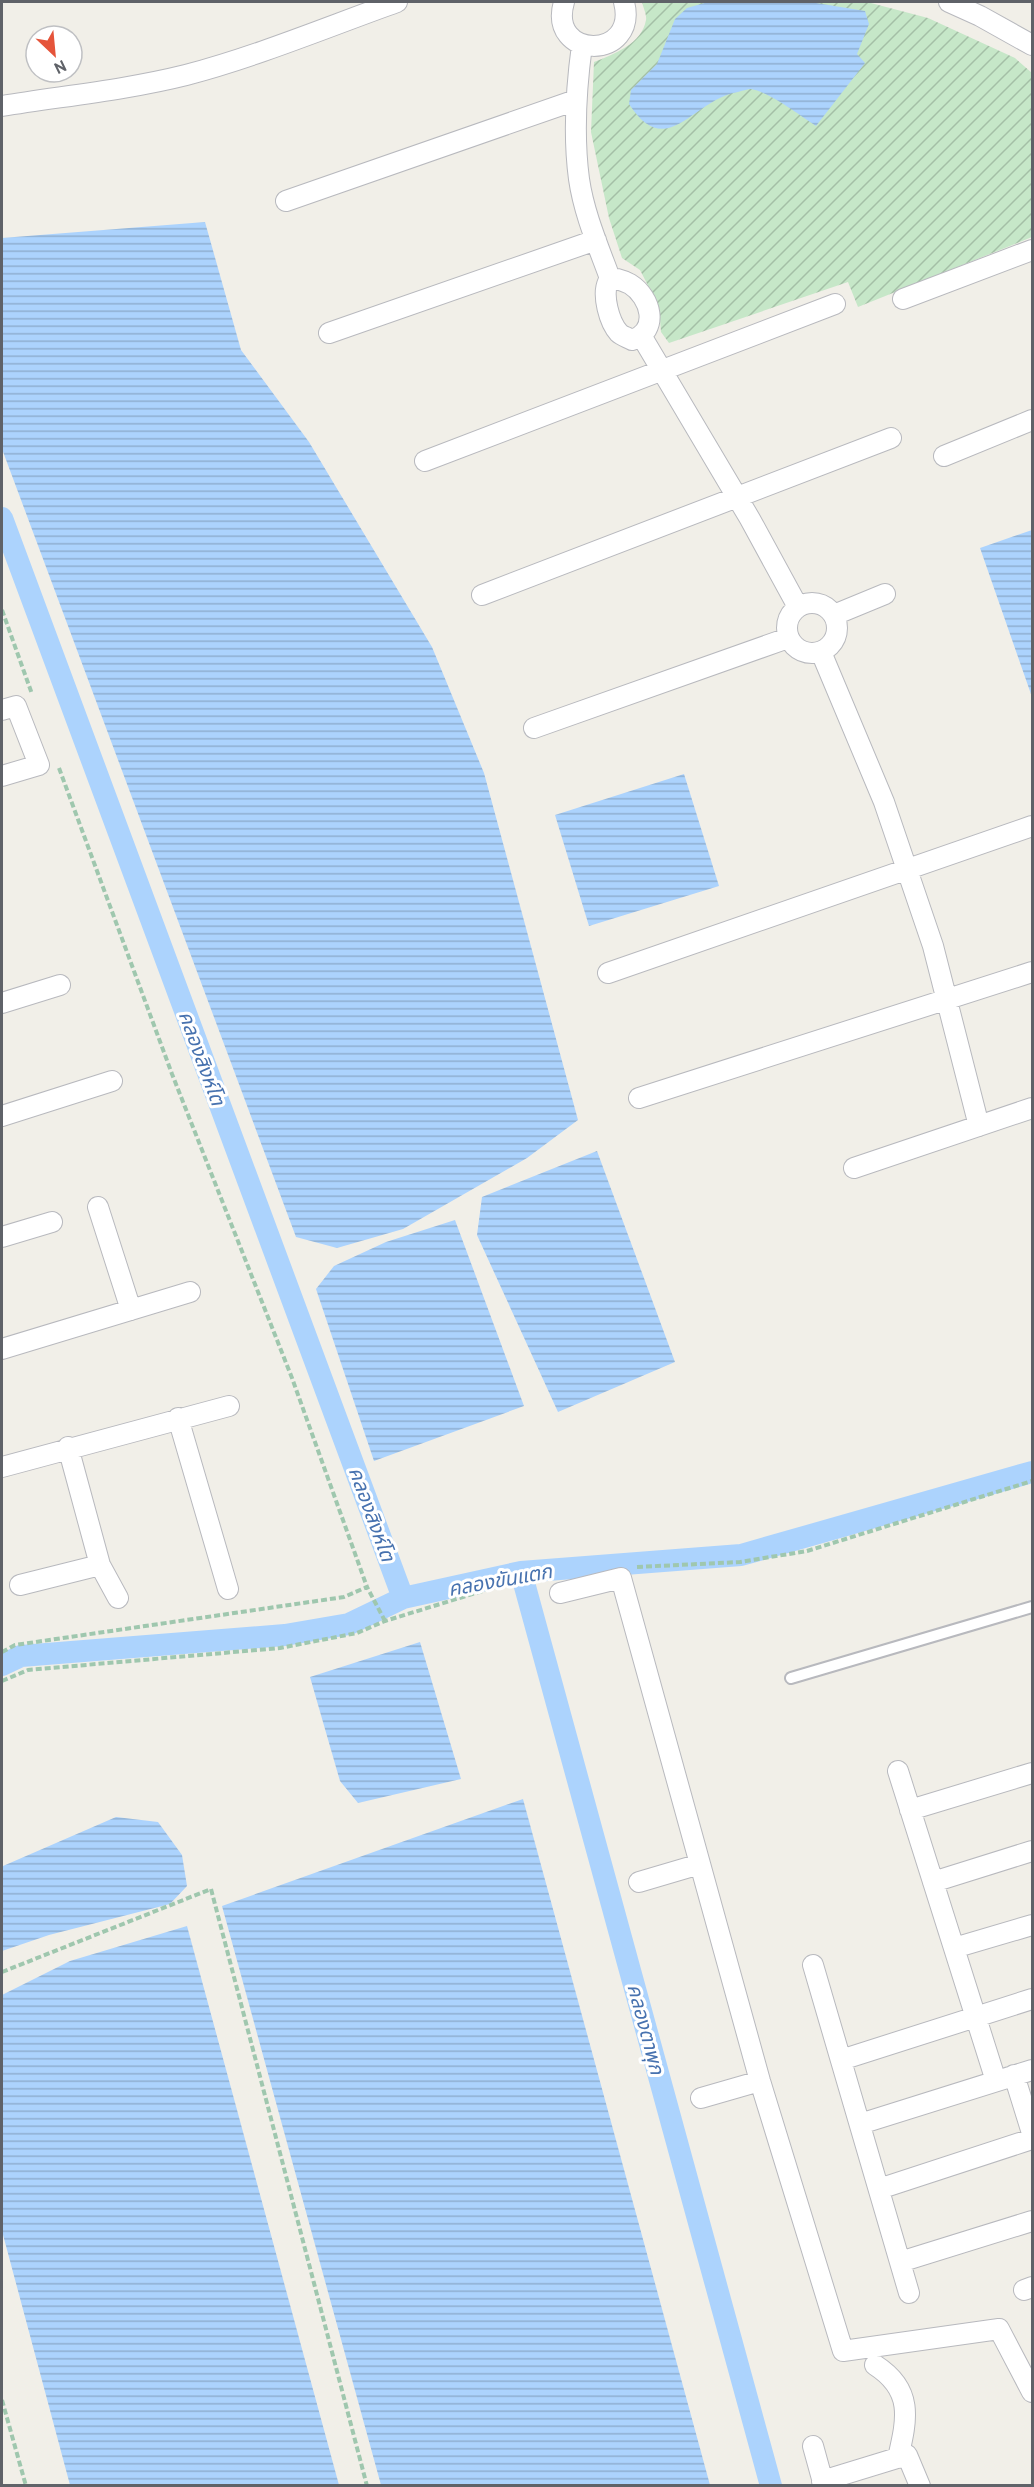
<svg xmlns="http://www.w3.org/2000/svg" width="1034" height="2487" font-family="Overpass,'Noto Sans Thai',sans-serif">
<style>
.garden{fill:url(#garden-furrows)}
.water{fill:url(#water-rules)}
.lines{fill:none;stroke-linecap:round;stroke-linejoin:round}
.canal{stroke:#acd3fd;stroke-width:22}
.lane-casing{stroke:#b8b9be;stroke-width:14}
.street-casing{stroke:#b8b9be;stroke-width:22}
.path{stroke:#9fc7ae;stroke-width:4;stroke-dasharray:6 3;stroke-linecap:butt}
.lane{stroke:#fff;stroke-width:10}
.street{stroke:#fff;stroke-width:20}
.labels{text-anchor:middle;stroke-width:6;stroke-linejoin:round;paint-order:stroke}
.water-label{font-size:20px;font-style:italic;fill:#4772af;stroke:#fff}
</style>
<defs>
<pattern id="garden-furrows" width="10" height="10" patternUnits="userSpaceOnUse" patternTransform="scale(1.5)"><rect width="10" height="10" fill="#c6e7c8"/><path d="M-1 1l2-2M0 10L10 0M9 11l2-2" fill="none" stroke="#a4bfa6"/></pattern>
<pattern id="water-rules" width="6" height="5" patternUnits="userSpaceOnUse" patternTransform="scale(1.5)"><rect width="6" height="5" fill="#acd3fd"/><path d="M0 2.5h6" fill="none" stroke="#8fafd1"/></pattern>
</defs>
<rect width="100%" height="100%" fill="#f1efe8"/>
<!-- garden -->
<path class="garden" d="M 642,2 L 867,2 L 928,18 L 1015,58 L 1032,73 L 1032,237 L 858,307 L 848,282 L 669,343 L 661,332 L 659,307 L 640,270 L 622,258 L 609,218 L 591,132 L 594,62 C 614,54 642,44 646,20 C 647,15 643,7 642,2 Z"/>
<!-- water -->
<path class="water" d="M 708,2 L 810,2 L 865,11 L 869,24 L 857,54 L 865,63 L 816,126 C 801,116 769,92 751,89 C 748,89 742,91 738,92 C 693,99 667,163 629,104 L 631,90 L 657,64 L 675,19 L 687,8 Z
M 205,222 L 241,350 L 309,442 L 432,647 L 484,773 L 578,1120 L 527,1158 L 403,1229 L 337,1248 L 296,1237 L 2,449 L 2,238 Z
M 1032,530 L 1032,697 L 980,548 Z
M 684,774 L 719,886 L 589,926 L 555,815 Z
M 597,1151 L 675,1362 L 558,1412 L 477,1235 L 482,1197 Z
M 455,1220 L 524,1406 L 374,1461 L 316,1289 L 334,1266 L 386,1242 Z
M 420,1642 L 461,1779 L 358,1803 L 340,1781 L 310,1677 Z
M 523,1799 L 710,2485 L 381,2485 L 222,1906 Z
M 116,1817 L 158,1822 L 182,1855 L 187,1886 L 170,1904 L 49,1935 L 2,1951 L 2,1864 L 3,1866 Z
M 187,1926 L 339,2485 L 70,2485 L 2,2231 L 2,1995 L 70,1961 Z"/>
<g class="lines">
<!-- canal -->
<path class="canal" d="M 2,518 L 403,1598
M 521,1572 L 771,2486
M 2,1665 L 21,1656 L 285,1635 L 349,1624 L 403,1598 L 521,1572 L 741,1555 L 1032,1472"/>
<defs>
<path id="lane" d="M 791,1678 L 1032,1607"/>
<path id="street" d="M 564,2 C 547,60 639,61 624,2
M 949,2 L 980,16 L 1032,45
M 582,45 C 576,89 573,134 579,179 C 584,214 599,248 611,281
M 2,106 C 63,96 126,90 186,75 C 258,56 327,27 397,2
M 286,201 L 576,100
M 617,279 C 621,280 626,282 630,284 C 651,297 660,331 632,340 C 629,338 622,336 619,333 C 609,322 602,295 608,282 Z
M 903,299 L 1032,250
M 329,333 L 596,240
M 642,337 L 750,519 L 798,607
M 944,456 L 1032,420
M 425,461 L 835,304
M 482,595 L 891,438
M787 628a25 25 0 1 1 50 0a25 25 0 1 1-50 0Z
M 834,615 L 885,594
M 821,652 L 884,802 L 933,946 L 979,1126
M 2,710 L 16,706 L 39,765 L 2,776
M 534,728 L 788,638
M 608,973 L 1032,826
M 2,1003 L 60,985
M 639,1098 L 1032,972
M 2,1116 L 112,1081
M 854,1168 L 1032,1108
M 98,1207 L 131,1310
M 2,1237 L 52,1222
M 2,1349 L 190,1292
M 178,1418 L 228,1589
M 68,1447 L 100,1565 L 118,1598
M 2,1467 L 229,1406
M 20,1585 L 100,1565
M 560,1593 L 621,1578 L 760,2081 L 843,2351 L 999,2329 L 1032,2392
M 898,1771 L 996,2081
M 910,1810 L 1032,1773
M 639,1882 L 700,1864
M 933,1882 L 1032,1851
M 954,1948 L 1032,1925
M 813,1965 L 909,2293
M 841,2060 L 1032,1999
M 1014,2075 L 1032,2133
M 701,2098 L 760,2081
M 860,2124 L 1032,2070
M 879,2189 L 1032,2139
M 900,2262 L 1032,2221
M 1024,2290 L 1032,2287
M 875,2365 C 914,2390 907,2419 898,2458
M 813,2446 L 824,2486
M 822,2481 L 907,2455 L 920,2486"/>
</defs>
<!-- lane casing -->
<use href="#lane" class="lane-casing"/>
<!-- street casing -->
<use href="#street" class="street-casing"/>
<!-- path -->
<path class="path" d="M 2,610 L 32,694
M 59,768 L 172,1074 L 292,1378 L 367,1587
M 637,1567 L 740,1562 L 807,1551 L 1032,1481
M 2,1652 L 15,1645 L 344,1597 L 367,1587 L 385,1621
M 2,1681 L 28,1670 L 280,1648 L 357,1633 L 385,1621 L 505,1584 L 552,1574
M 2,1972 L 211,1889 L 367,2486
M 2,2400 L 26,2486"/>
<!-- lane -->
<use href="#lane" class="lane"/>
<!-- street -->
<use href="#street" class="street"/>
</g>
<g class="labels">
<!-- water labels -->
<g class="water-label">
<text transform="translate(202 1058) rotate(70)" y="7">คลองสิงห์โต</text>
<text transform="translate(372 1514) rotate(70)" y="7">คลองสิงห์โต</text>
<text transform="translate(500 1580) rotate(-10)" y="7">คลองขันแตก</text>
<text transform="translate(646 2029) rotate(75)" y="7">คลองตาพุก</text>
</g>
</g>
<!-- border -->
<rect width="1034" height="2487" fill="none" stroke="#5f6268" stroke-width="6"/>
<!-- north arrow -->
<g transform="translate(54 54) rotate(154)"><circle r="28" fill="#ffffff" stroke="#bfc0c3" stroke-width="1.5"/>
<path d="M0-4.5L10 22L0 15L-10 22Z" fill="#e5543a"/>
<text y="-9" font-size="16" font-weight="bold" text-anchor="middle" fill="#5f6268">N</text>
</g>
</svg>
